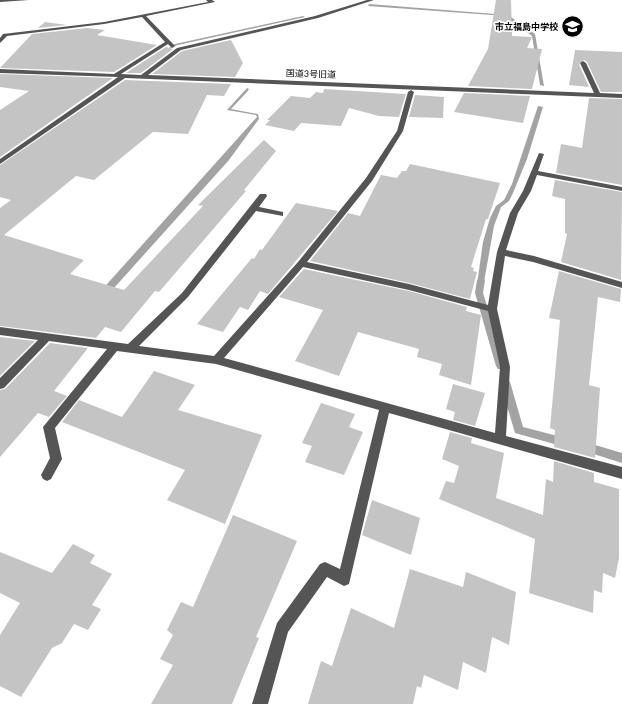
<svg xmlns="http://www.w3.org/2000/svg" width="622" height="704" font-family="Lato,'Noto Sans JP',sans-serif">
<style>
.water{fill:#a3a3a3}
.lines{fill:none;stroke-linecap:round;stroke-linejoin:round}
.stream{fill:#a3a3a3;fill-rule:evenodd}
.building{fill:#c4c4c4}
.minor{fill:#555;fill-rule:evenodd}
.labels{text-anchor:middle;stroke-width:3.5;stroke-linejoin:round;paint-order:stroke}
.far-poi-label{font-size:9px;font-weight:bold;fill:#000;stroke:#fff;text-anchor:end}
.far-street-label{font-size:9px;fill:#000;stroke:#fff}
</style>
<rect width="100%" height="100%" fill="#fff"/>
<!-- water -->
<path class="water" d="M 369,4 L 508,15 L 535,34 L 544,86 L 540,85 L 532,36 L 505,16 L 368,6 Z
M 303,16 L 305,17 L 178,45 L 172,47 L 142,69 L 139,68 L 175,44 Z
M 247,88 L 249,89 L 247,92 L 231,109 L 258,114 L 259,119 L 229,160 L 79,327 L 73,322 L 257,117 L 256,115 L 227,110 Z
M 538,106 L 543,107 L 527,159 L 513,193 L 509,201 L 501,207 L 494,226 L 482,293 L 476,292 L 483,242 L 490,218 L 496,206 L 504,200 L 512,184 Z"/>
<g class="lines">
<!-- stream -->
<path class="stream" d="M 481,277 L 485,280 L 483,293 L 506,366 L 504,369 L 498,369 L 496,366 L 475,293 L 477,280 Z
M 505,378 L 508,379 L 510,382 L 523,427 L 569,439 L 570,442 L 569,445 L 565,447 L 515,433 L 500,382 L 502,379 Z
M 585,442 L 622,453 L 622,463 L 581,450 L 580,447 L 581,444 Z"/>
</g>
<!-- building -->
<path class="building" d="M 496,0 L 511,0 L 512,36 L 532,37 L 527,48 L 542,49 L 532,89 L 468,86 L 488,49 Z
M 45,22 L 67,25 L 38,28 Z
M 87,28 L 105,30 L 97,35 L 157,45 L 114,72 L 0,68 L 32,34 Z
M 231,40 L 243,63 L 235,77 L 152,74 L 182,51 Z
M 166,47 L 173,49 L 141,73 L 126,73 Z
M 575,50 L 622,52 L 622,92 L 601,92 L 587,62 L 584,60 L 579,64 L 589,87 L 569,85 Z
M 0,74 L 113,78 L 0,157 L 0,110 L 29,91 L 0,87 Z
M 125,80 L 231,84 L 224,96 L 207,95 L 188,134 L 153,132 L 94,180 L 76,176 L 4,235 L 84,260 L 70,274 L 124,290 L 203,206 L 198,205 L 264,140 L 276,151 L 244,190 L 246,191 L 159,292 L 155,291 L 121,332 L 105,327 L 96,338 L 0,326 L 0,208 L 11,200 L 0,197 L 0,165 Z
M 324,89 L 406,94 L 399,117 L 379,116 L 349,108 L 341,126 L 301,123 L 294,131 L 265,125 L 270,120 L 267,120 L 291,96 L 310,98 L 316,92 L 323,93 Z
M 464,93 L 530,96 L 523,123 L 454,112 Z
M 415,95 L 444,97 L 443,118 L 409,117 Z
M 589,98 L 622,99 L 622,185 L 556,173 L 561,144 L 582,148 Z
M 410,164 L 500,183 L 488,219 L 486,219 L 471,267 L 474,268 L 473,271 L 477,272 L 470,299 L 409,283 L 310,261 L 348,213 L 360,216 L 381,175 L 397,178 L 402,171 L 406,171 Z
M 555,180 L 622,192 L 621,280 L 561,262 L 567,234 L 565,233 L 565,199 L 552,196 Z
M 296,203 L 338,211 L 268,294 L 260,291 L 248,310 L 240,307 L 223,332 L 197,324 L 252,258 L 254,259 L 260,249 L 262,250 Z
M 304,269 L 409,291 L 467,307 L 466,311 L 481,315 L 471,385 L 439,375 L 442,364 L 417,357 L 419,349 L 358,332 L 339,376 L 295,361 L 323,310 L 279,297 Z
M 559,271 L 621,289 L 620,302 L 598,297 L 589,385 L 600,388 L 595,458 L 554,447 L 555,430 L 550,428 L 560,320 L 549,318 Z
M 0,337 L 35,341 L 0,376 Z
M 50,343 L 88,348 L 54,391 L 67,396 L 49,417 L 38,413 L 0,457 L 0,390 L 5,389 Z
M 154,371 L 195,385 L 178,410 L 262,435 L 225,524 L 167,500 L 185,470 L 62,422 L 79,400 L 122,417 Z
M 453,384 L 485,393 L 475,426 L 453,420 L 455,412 L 446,409 Z
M 321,403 L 355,414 L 349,427 L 363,432 L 344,475 L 305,462 L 312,446 L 302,443 Z
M 450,432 L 472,438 L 471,443 L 504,453 L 496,498 L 543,515 L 546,479 L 553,482 L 554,461 L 594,473 L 594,482 L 619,489 L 619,558 L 615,578 L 603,573 L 602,593 L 594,590 L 593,613 L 529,593 L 535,539 L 439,499 L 446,481 L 454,483 L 459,466 L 442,459 Z
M 372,500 L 420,518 L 411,555 L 362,535 Z
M 233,515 L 297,541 L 256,637 L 259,638 L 232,704 L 151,704 L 173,665 L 160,659 L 173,635 L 167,630 L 181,602 L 193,607 Z
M 73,544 L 95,555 L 90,563 L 112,574 L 92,605 L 101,609 L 88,630 L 74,624 L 62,643 L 52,648 L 21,697 L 0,686 L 0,635 L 20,603 L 0,593 L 0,552 L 52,573 Z
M 410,569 L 463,587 L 466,572 L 516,592 L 509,645 L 492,637 L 486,673 L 463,662 L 458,690 L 424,675 L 421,688 L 417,686 L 413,704 L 308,704 L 321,661 L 332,666 L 351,608 L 394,628 Z"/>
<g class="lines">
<!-- minor -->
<path class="minor" d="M 0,0 L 29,0 L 0,2 Z
M 206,0 L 212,0 L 215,2 L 146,16 L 175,46 L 172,48 L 168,44 L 121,74 L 141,75 L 177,48 L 315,16 L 367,0 L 374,0 L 318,18 L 181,50 L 148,75 L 594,93 L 580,63 L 583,61 L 586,63 L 600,93 L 622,94 L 622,98 L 125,78 L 0,164 L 0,159 L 118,77 L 0,73 L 0,69 L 114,74 L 165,42 L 142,17 L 104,24 L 7,36 L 0,43 L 0,38 L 3,34 L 104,22 L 208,2 Z
M 411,90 L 414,92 L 403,131 L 372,181 L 307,262 L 409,284 L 488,305 L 497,252 L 510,213 L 523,191 L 539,153 L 544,154 L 538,171 L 622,187 L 622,191 L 537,175 L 531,191 L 518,213 L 506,250 L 534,256 L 622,282 L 622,288 L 533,262 L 505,256 L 497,309 L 510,367 L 506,436 L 622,467 L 622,479 L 389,413 L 349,584 L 344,586 L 327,577 L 288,632 L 268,704 L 252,704 L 277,623 L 320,564 L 325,562 L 340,569 L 379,410 L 216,364 L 117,351 L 55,428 L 62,459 L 51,479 L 47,481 L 43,479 L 41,475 L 50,458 L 43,427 L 107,349 L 49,341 L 4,388 L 0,389 L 0,378 L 38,340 L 0,335 L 0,327 L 128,344 L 182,293 L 260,194 L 266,194 L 267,196 L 259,207 L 283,212 L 283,216 L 256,211 L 188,297 L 139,346 L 214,356 L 298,262 L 366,178 L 397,131 L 408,92 ZM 303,267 L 409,290 L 488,311 L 500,367 L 495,433 L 224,358 Z"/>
</g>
<!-- icons -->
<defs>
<symbol id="school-disc" viewBox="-11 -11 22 22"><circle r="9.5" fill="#000" stroke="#fff"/><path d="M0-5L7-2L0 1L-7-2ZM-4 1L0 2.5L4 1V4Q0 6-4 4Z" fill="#fff"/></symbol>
</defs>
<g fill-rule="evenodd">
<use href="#school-disc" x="560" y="14" width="25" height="25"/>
</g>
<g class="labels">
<!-- far-poi labels -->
<g class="far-poi-label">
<text x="558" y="30">市立福島中学校</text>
</g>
<!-- far-street labels -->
<g class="far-street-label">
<text transform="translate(311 74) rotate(2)" y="3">国道3号旧道</text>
</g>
</g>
</svg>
